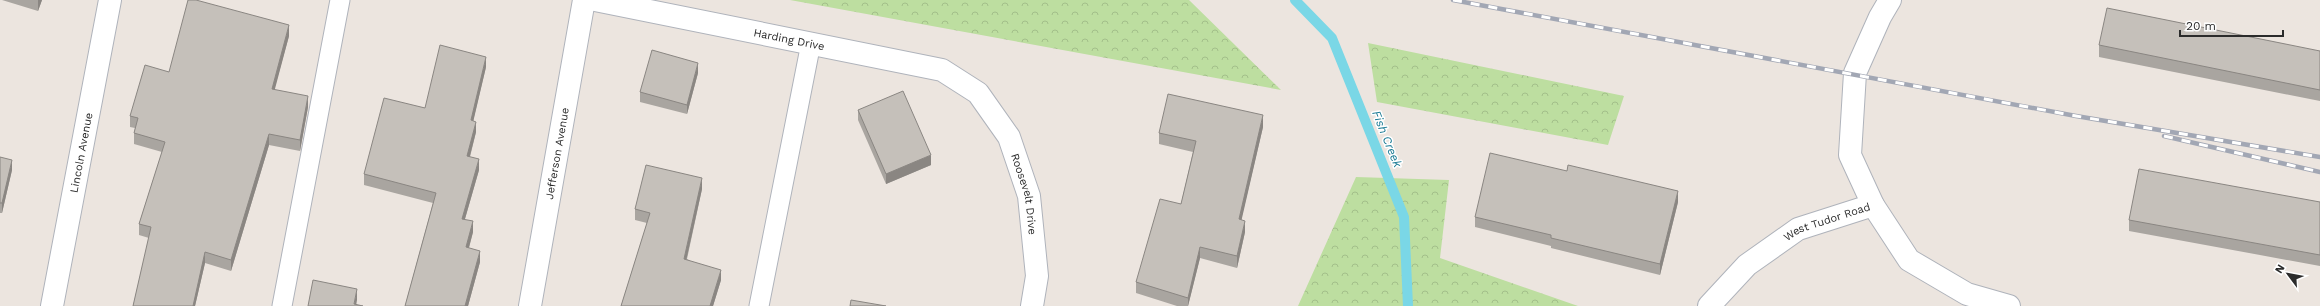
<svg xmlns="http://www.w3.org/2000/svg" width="2320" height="306" font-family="'Work Sans',sans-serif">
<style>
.forest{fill:url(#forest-crowns)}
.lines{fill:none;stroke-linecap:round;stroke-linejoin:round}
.stream{stroke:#7ad7e6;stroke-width:10}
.lane-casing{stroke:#afb3bb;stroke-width:21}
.street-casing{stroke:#afb3bb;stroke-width:24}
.lane{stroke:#fff;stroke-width:19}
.street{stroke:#fff;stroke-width:22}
.rail-casing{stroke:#a2a7b4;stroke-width:4.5}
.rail{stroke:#fff;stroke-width:3;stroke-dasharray:9;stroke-linecap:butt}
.wall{fill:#a9a5a0}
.shaded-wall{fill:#8a8682}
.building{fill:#c5c0ba;stroke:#8a8682}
.labels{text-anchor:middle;stroke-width:3;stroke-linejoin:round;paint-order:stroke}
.street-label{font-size:11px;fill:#2b2b2b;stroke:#fff}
.water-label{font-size:12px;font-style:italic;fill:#187993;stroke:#fff}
</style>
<defs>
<pattern id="forest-crowns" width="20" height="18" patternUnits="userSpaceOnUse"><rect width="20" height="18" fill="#bddea0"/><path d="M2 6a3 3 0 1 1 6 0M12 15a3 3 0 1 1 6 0" fill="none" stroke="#a3bf8a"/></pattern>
</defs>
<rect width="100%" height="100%" fill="#ece5df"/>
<!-- forest -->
<path class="forest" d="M 790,0 L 1189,0 L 1281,90 Z
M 1368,43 L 1624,96 L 1608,145 L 1377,102 Z
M 1356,177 L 1449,180 L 1440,258 L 1578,306 L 1298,306 Z"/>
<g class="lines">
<!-- stream -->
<path class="stream" d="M 1295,0 L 1332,38 L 1404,217 L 1408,306"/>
<defs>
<path id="lane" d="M 282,306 L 340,0
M 759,306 L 811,43"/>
<g id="street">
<path id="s1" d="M 595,0 L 942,70 L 978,93 L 1009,137 L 1029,196 L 1037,276 L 1032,306"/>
<path d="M 1890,0 L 1880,17 L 1855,73 L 1850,155 L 1873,205 L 1909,260 L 1967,294 L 2009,306"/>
<path id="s2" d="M 52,306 L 110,0"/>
<path id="s3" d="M 530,306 L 584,0"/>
<path id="s4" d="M 1709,306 L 1747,265 L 1798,229 L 1873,205"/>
</g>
</defs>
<!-- lane casing -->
<use href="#lane" class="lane-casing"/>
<!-- street casing -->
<use href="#street" class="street-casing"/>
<!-- lane -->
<use href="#lane" class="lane"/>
<!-- street -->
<use href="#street" class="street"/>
<defs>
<path id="rail" d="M 1453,0 L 2076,116 L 2320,157
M 2164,136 L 2320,172"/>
</defs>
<!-- rail casing -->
<use href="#rail" class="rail-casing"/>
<!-- rail -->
<use href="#rail" class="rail"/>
</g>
<!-- wall -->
<path class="wall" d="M 2,0 L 42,0 L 38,11 Z
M 289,36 L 274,90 L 308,107 L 300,151 L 269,145 L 231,271 L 205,263 L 195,306 L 133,306 L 149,238 L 139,235 L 139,224 L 162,152 L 134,144 L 134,133 L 135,128 L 130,127 L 130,116 L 169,72 Z
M 2099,45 L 2320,51 L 2320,101 L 2099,57 Z
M 486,67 L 473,121 L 476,132 L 470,157 L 479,170 L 465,219 L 473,232 L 469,248 L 480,262 L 468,306 L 405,306 L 433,203 L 364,185 L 364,174 Z
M 698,73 L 687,114 L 640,102 L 640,92 Z
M 858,110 L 931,165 L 886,184 L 858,120 Z
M 1263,127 L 1241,220 L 1245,232 L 1237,268 L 1200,258 L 1188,306 L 1177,306 L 1136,293 L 1136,282 L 1181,204 L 1193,152 L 1159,144 L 1159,133 Z
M 0,157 L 12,170 L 2,213 L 0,213 Z
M 702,189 L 687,259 L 721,280 L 713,306 L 621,306 L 647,223 L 635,220 L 635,209 Z
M 1678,202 L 1660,275 L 1551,248 L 1551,246 L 1475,227 L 1475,217 Z
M 2320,202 L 2320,266 L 2129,231 L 2129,220 Z"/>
<!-- shaded-wall -->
<path class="shaded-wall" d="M 38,0 L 42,0 L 38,11 Z
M 289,25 L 289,36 L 272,100 L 272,89 Z
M 486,57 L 486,67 L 471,131 L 471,120 Z
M 698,63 L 698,73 L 687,114 L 687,105 Z
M 308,96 L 308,107 L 300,151 L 300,140 Z
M 1263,115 L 1263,127 L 1239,231 L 1239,219 Z
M 476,122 L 476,132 L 467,167 L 467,156 Z
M 269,134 L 269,145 L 231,271 L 231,260 Z
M 931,155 L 931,165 L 886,184 L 886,174 Z
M 479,159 L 479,170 L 462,229 L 462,219 Z
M 12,160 L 12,170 L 2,213 L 2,203 Z
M 702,178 L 702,189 L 684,270 L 684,259 Z
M 1678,191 L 1678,202 L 1660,275 L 1660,264 Z
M 473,221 L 473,232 L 466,258 L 466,247 Z
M 1245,221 L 1245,232 L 1237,268 L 1237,256 Z
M 1200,247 L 1200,258 L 1188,306 L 1188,298 Z
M 480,251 L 480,262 L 468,306 L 465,306 Z
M 205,252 L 205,263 L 195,306 L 193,306 Z
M 721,270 L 721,280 L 713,306 L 710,306 Z
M 357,289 L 357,300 L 356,306 L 354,304 Z"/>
<!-- building -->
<path class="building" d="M 188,0 L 196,0 L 289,25 L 272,89 L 308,96 L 300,140 L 269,134 L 231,260 L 205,252 L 193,306 L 133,306 L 151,227 L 139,224 L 165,142 L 134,133 L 138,118 L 130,116 L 145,65 L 169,72 Z
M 2107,8 L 2320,51 L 2320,90 L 2099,45 Z
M 440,45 L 486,57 L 471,120 L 476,122 L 467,156 L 479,159 L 462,219 L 473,221 L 466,247 L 480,251 L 465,306 L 405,306 L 436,193 L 364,174 L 384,98 L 425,108 Z
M 652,50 L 698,63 L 687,105 L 640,92 Z
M 903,91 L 931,155 L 886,174 L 858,110 Z
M 1168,94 L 1263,115 L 1239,219 L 1245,221 L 1237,256 L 1200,247 L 1188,298 L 1136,282 L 1160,199 L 1181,204 L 1196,141 L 1159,133 Z
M 1490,153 L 1567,171 L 1568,165 L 1678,191 L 1660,264 L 1551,238 L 1551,235 L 1475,217 Z
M 0,157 L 12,160 L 2,203 L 0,203 Z
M 646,165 L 702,178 L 684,259 L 721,270 L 710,306 L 621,306 L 650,213 L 635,209 Z
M 2139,169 L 2320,202 L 2320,255 L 2129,220 Z
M 313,280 L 357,289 L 354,304 L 363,306 L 308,306 Z
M 851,300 L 886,306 L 850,306 Z"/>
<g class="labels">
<!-- street labels -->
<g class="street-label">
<text dy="4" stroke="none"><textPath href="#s1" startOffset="198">Harding Drive</textPath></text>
<text dy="4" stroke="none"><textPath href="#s2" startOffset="156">Lincoln Avenue</textPath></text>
<text dy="4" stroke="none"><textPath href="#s3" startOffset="155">Jefferson Avenue</textPath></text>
<text dy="4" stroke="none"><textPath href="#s1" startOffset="510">Roosevelt Drive</textPath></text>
<text dy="4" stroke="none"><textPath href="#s4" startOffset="148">West Tudor Road</textPath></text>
</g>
<!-- water labels -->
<g class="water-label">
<text transform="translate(1387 139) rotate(68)" y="4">Fish Creek</text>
</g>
</g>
<!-- north arrow -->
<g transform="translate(2288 274) rotate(302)" stroke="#ffffff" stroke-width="3" paint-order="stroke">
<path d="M0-3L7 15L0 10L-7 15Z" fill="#2b2b2b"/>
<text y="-6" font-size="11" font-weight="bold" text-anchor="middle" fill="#2b2b2b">N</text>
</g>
<!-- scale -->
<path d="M2180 30v6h103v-6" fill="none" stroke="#2b2b2b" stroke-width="2"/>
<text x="2186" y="30" font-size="12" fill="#2b2b2b" stroke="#ffffff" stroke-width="3" paint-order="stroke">20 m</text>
</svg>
